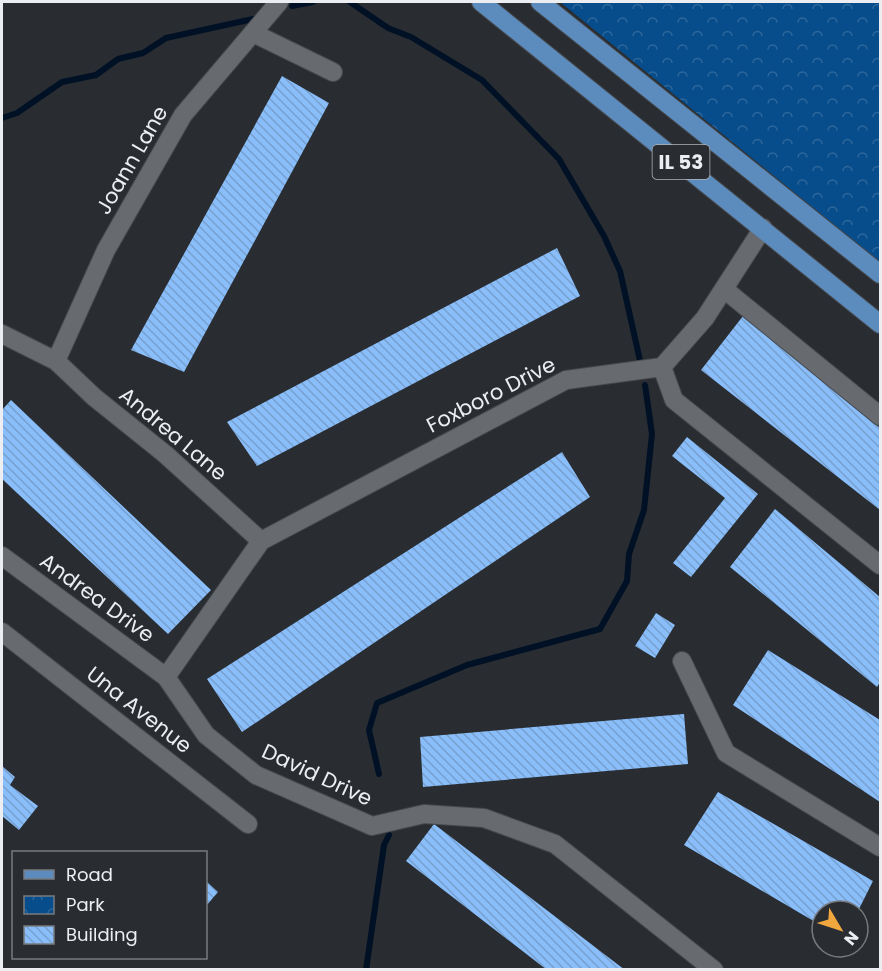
<svg xmlns="http://www.w3.org/2000/svg" width="882" height="971" font-family="Poppins,sans-serif">
<style>
.park{fill:url(#park-crowns)}
.lines{fill:none;stroke-linecap:round;stroke-linejoin:round}
.stream{stroke:#001126;stroke-width:6}
.building{fill:url(#building-back-hatch)}
.minor-casing{stroke:#46494d;stroke-width:20}
.major-casing{stroke:#46494d;stroke-width:20}
.minor{stroke:#676b6f;stroke-width:18}
.major{stroke:#5c8bbd;stroke-width:18}
.labels{text-anchor:middle;stroke-width:6;stroke-linejoin:round;paint-order:stroke}
.shield{fill:#292d31;stroke:#b2b4b7;stroke-width:1.5}
.shield-label{font-size:20px;font-weight:bold;fill:#eceef1}
.street-label{font-size:21px;fill:#eceef1;stroke:#292d31}
</style>
<defs>
<pattern id="park-crowns" width="20" height="18" patternUnits="userSpaceOnUse" patternTransform="scale(1.5)"><rect width="20" height="18" fill="#084d8b"/><path d="M2 6a3 3 0 1 1 6 0M12 15a3 3 0 1 1 6 0" fill="none" stroke="#2c679c"/></pattern>
<pattern id="building-back-hatch" width="6" height="6" patternUnits="userSpaceOnUse" patternTransform="scale(1.5)"><rect width="6" height="6" fill="#89befb"/><path d="M-1 5l2 2M0 0l6 6M5-1l2 2" fill="none" stroke="#78a0ce"/></pattern>
</defs>
<rect width="100%" height="100%" fill="#292d31"/>
<!-- park -->
<path class="park" d="M 560,2 L 880,2 L 880,262 Z"/>
<g class="lines">
<!-- stream -->
<path class="stream" d="M 350,2 L 388,28 L 411,37 L 482,80 L 559,159 L 604,236 L 620,271 L 641,365
M 292,6 L 313,2
M 2,118 L 17,113 L 62,82 L 96,75 L 118,59 L 143,53 L 166,38 L 253,19
M 379,774 L 369,730 L 377,703 L 467,665 L 600,629 L 627,581 L 629,554 L 644,510 L 652,434 L 645,385
M 366,970 L 384,845 L 389,835"/>
</g>
<!-- building -->
<path class="building" d="M 282,76 L 329,103 L 184,372 L 131,350 Z
M 557,248 L 580,296 L 257,466 L 227,422 Z
M 743,316 L 880,428 L 880,510 L 701,370 Z
M 11,400 L 211,590 L 168,634 L 2,479 L 2,410 Z
M 687,437 L 758,494 L 691,577 L 673,563 L 725,498 L 672,456 Z
M 562,452 L 590,497 L 242,732 L 207,679 Z
M 775,509 L 880,597 L 880,682 L 877,687 L 730,567 Z
M 656,613 L 675,625 L 655,658 L 635,646 Z
M 768,650 L 880,720 L 880,802 L 733,705 Z
M 684,714 L 688,764 L 423,787 L 420,737 Z
M 2,766 L 15,777 L 10,785 L 38,806 L 19,830 L 2,816 Z
M 718,792 L 873,881 L 858,911 L 822,911 L 822,926 L 684,845 Z
M 434,824 L 625,970 L 547,970 L 406,861 Z
M 206,881 L 218,892 L 206,906 Z"/>
<g class="lines">
<defs>
<path id="minor" d="M 253,33 L 333,72
M 724,289 L 880,416
M 2,334 L 56,361 L 94,397 L 165,454 L 261,541
M 56,361 L 106,250 L 183,115 L 279,2
M 662,367 L 674,400 L 880,565
M 2,556 L 166,677 L 206,735 L 256,775 L 372,826 L 424,814 L 484,818 L 555,844 L 714,970
M 2,632 L 248,824
M 682,661 L 726,753 L 880,847
M 166,677 L 261,541 L 566,380 L 662,367 L 705,318 L 763,228"/>
<path id="major" d="M 481,2 L 880,324
M 540,2 L 880,274"/>
</defs>
<!-- minor casing -->
<use href="#minor" class="minor-casing"/>
<!-- major casing -->
<use href="#major" class="major-casing"/>
<!-- minor -->
<use href="#minor" class="minor"/>
<!-- major -->
<use href="#major" class="major"/>
</g>
<g class="labels">
<!-- shield labels -->
<rect class="shield" x="652.5" y="145" width="57" height="34" rx="4.5"/>
<g class="shield-label">
<text x="681" y="169">IL 53</text>
</g>
<!-- street labels -->
<g class="street-label">
<text transform="translate(132 160) rotate(-60)" y="7">Joann Lane</text>
<text transform="translate(491 395) rotate(-27)" y="7">Foxboro Drive</text>
<text transform="translate(173 434) rotate(40)" y="7">Andrea Lane</text>
<text transform="translate(97 598) rotate(36)" y="7">Andrea Drive</text>
<text transform="translate(139 710) rotate(38)" y="7">Una Avenue</text>
<text transform="translate(317 775) rotate(25)" y="7">David Drive</text>
</g>
</g>
<!-- border -->
<rect width="882" height="971" fill="none" stroke="#eceef1" stroke-width="6"/>
<!-- legend -->
<rect x="12" y="851" width="195" height="108" fill="#292d31" stroke="#777a7e" stroke-width="1.5"/>
<rect x="24" y="870" width="30" height="9" fill="#5c8bbd" stroke="#777a7e" stroke-width="1.5"/>
<text x="66" y="881" font-size="18" fill="#eceef1">Road</text>
<rect x="24" y="896" width="30" height="18" fill="url(#park-crowns)" stroke="#777a7e" stroke-width="1.5"/>
<text x="66" y="911" font-size="18" fill="#eceef1">Park</text>
<rect x="24" y="926" width="30" height="18" fill="url(#building-back-hatch)" stroke="#777a7e" stroke-width="1.5"/>
<text x="66" y="941" font-size="18" fill="#eceef1">Building</text>
<!-- north arrow -->
<g transform="translate(840 929) rotate(129)"><circle r="28" fill="#292d31" stroke="#777a7e" stroke-width="1.5"/>
<path d="M0-4.5L10 22L0 15L-10 22Z" fill="#efa73e"/>
<text y="-9" font-size="16" font-weight="bold" text-anchor="middle" fill="#eceef1">N</text>
</g>
</svg>
